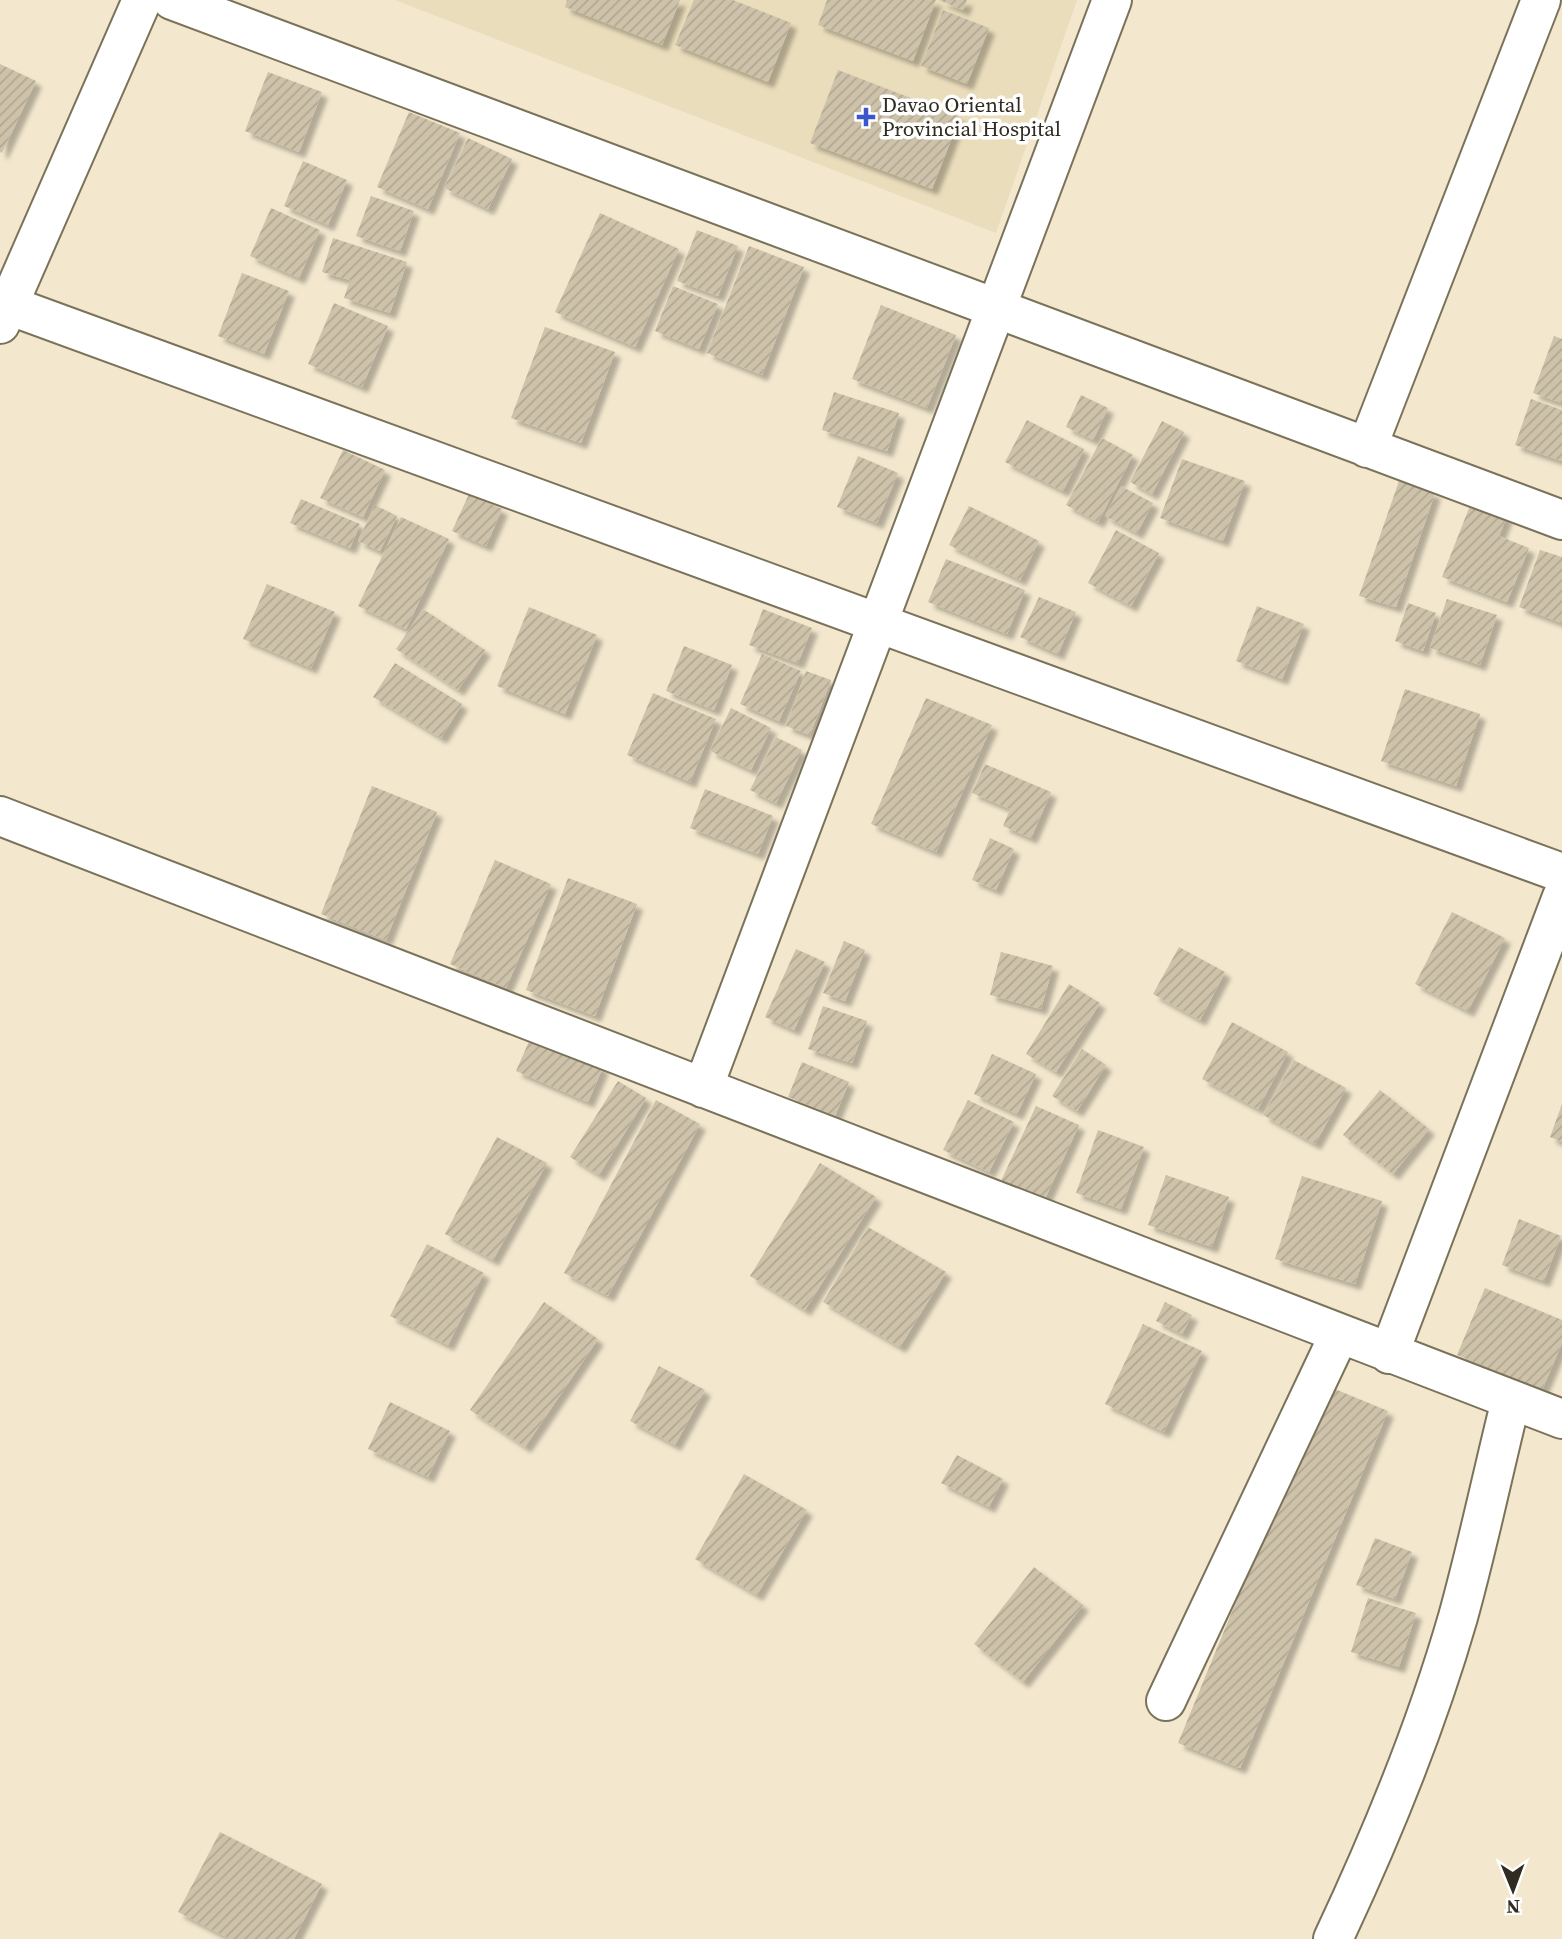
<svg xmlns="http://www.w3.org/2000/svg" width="1562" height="1939" font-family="'Source Serif 4',serif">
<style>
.built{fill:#eaddbb}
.building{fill:url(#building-hatch);filter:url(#shadow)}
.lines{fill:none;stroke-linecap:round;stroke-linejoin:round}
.minor-casing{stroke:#7b725a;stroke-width:42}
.minor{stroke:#fff;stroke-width:38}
.poi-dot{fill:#3a56c8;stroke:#fff;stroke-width:2.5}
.labels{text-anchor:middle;stroke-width:7;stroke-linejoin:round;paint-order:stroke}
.poi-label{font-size:21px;fill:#302c22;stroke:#fff;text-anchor:start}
</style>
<defs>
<pattern id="building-hatch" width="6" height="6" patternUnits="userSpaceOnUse" patternTransform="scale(1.75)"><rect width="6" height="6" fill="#cec3aa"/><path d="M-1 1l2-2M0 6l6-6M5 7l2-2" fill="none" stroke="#b1a892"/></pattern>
<filter id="shadow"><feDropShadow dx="6" dy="6" stdDeviation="2" flood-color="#0004"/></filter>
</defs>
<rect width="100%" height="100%" fill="#f3e8ce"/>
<!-- built -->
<path class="built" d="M 395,0 L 1077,0 L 996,233 Z"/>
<!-- building -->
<path class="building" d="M 567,0 L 680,0 L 662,45 L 565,7 Z
M 694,0 L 733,0 L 791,23 L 768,82 L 675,45 Z
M 827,0 L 936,0 L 913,61 L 818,25 Z
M 939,0 L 967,0 L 963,10 Z
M 943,10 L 989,28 L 967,84 L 921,66 Z
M 0,64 L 36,81 L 2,153 L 0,152 Z
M 838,70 L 960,117 L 932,189 L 810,143 Z
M 268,72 L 322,92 L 299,152 L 245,131 Z
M 409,112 L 460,133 L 428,209 L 377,187 Z
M 468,138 L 512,159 L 488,209 L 444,188 Z
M 303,161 L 347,180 L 328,225 L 284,206 Z
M 371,196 L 414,211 L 400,251 L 356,236 Z
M 271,208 L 320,230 L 299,278 L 250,256 Z
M 600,213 L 679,249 L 635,347 L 555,312 Z
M 697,230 L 738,246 L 718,296 L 677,281 Z
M 333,238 L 407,262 L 390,313 L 344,298 L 350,280 L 322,272 Z
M 749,246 L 804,267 L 762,375 L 707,353 Z
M 242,273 L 289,291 L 264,354 L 218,336 Z
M 673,286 L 718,304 L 699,349 L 655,331 Z
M 334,303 L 388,326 L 362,387 L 308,364 Z
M 881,305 L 956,335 L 927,408 L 852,379 Z
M 545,327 L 615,352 L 581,443 L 511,418 Z
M 1554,336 L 1562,339 L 1562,403 L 1533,393 Z
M 834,392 L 899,413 L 887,451 L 822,430 Z
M 1081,395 L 1108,408 L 1093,440 L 1066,427 Z
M 1531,399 L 1562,410 L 1562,461 L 1515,445 Z
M 1027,420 L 1084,449 L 1063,491 L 1005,462 Z
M 1162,421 L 1184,432 L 1152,494 L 1130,482 Z
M 1102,438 L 1133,455 L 1098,522 L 1066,505 Z
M 343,450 L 385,470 L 363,517 L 320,498 Z
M 858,456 L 898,473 L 877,523 L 837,507 Z
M 1182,459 L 1245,481 L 1223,541 L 1160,518 Z
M 1399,481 L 1435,493 L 1396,607 L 1359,596 Z
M 1121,486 L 1153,503 L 1137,533 L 1105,516 Z
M 469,494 L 502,509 L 486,546 L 452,531 Z
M 301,499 L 360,524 L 350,548 L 290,523 Z
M 1471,503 L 1507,516 L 1499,536 L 1529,548 L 1507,602 L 1442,577 Z
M 375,505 L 397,516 L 380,551 L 358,541 Z
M 969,506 L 1039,541 L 1020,580 L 949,545 Z
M 401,517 L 449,539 L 406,629 L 358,606 Z
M 1116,530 L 1159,553 L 1131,606 L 1088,583 Z
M 1540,550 L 1562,557 L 1562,623 L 1519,607 Z
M 946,559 L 1025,590 L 1007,634 L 928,602 Z
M 267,584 L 335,612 L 311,668 L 243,639 Z
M 1039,597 L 1076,612 L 1058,654 L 1020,637 Z
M 1447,599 L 1497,615 L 1480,665 L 1430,648 Z
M 1408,603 L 1436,613 L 1423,651 L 1395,641 Z
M 1257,606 L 1304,624 L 1282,679 L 1236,661 Z
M 529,607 L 597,635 L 565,714 L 497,686 Z
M 423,609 L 485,650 L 458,690 L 396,649 Z
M 763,609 L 812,628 L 798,663 L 749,645 Z
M 684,646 L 732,665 L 714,710 L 666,691 Z
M 762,654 L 801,671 L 779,721 L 740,704 Z
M 395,663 L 462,704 L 441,738 L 373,697 Z
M 806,671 L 831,680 L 810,735 L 786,726 Z
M 1405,689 L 1480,714 L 1456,786 L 1381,761 Z
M 653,693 L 716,719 L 690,782 L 627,755 Z
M 926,698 L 992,725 L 936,852 L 871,824 Z
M 731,708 L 771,728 L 751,770 L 710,751 Z
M 776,737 L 802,750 L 776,803 L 750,790 Z
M 985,764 L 1051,792 L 1031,838 L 1003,826 L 1010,809 L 972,793 Z
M 372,786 L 437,812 L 386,940 L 321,914 Z
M 705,789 L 773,816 L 758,854 L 690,828 Z
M 990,838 L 1014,849 L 996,890 L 972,880 Z
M 495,860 L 551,884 L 506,988 L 450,964 Z
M 568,878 L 637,904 L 595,1016 L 526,990 Z
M 1452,912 L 1505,938 L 1468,1011 L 1415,984 Z
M 844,941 L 865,950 L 845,1001 L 823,993 Z
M 1179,947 L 1225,972 L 1200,1020 L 1153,994 Z
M 796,949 L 825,962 L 794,1030 L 765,1017 Z
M 1001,952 L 1053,966 L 1041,1009 L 990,995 Z
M 1069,984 L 1100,1003 L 1056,1072 L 1026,1054 Z
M 823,1006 L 867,1021 L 852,1063 L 808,1049 Z
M 1232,1022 L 1288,1052 L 1258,1109 L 1202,1079 Z
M 531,1037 L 603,1067 L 588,1102 L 516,1071 Z
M 1082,1049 L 1106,1065 L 1077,1111 L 1052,1096 Z
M 992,1054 L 1036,1074 L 1017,1114 L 974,1094 Z
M 1294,1060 L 1346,1088 L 1315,1144 L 1263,1115 Z
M 802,1062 L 849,1082 L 835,1116 L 788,1097 Z
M 618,1081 L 646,1098 L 599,1175 L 570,1157 Z
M 1380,1090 L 1429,1129 L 1393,1174 L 1343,1135 Z
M 656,1100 L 700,1124 L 608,1296 L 564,1273 Z
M 968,1100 L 1014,1122 L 989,1172 L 943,1150 Z
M 1562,1104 L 1562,1142 L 1550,1137 Z
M 1036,1106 L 1079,1125 L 1043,1203 L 1000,1183 Z
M 1098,1130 L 1144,1147 L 1121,1209 L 1076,1193 Z
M 497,1137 L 547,1163 L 493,1260 L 445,1234 Z
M 820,1163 L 876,1197 L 805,1310 L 750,1276 Z
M 1166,1175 L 1229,1197 L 1212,1247 L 1148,1225 Z
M 1302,1176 L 1382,1201 L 1355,1284 L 1275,1259 Z
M 1519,1219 L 1561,1236 L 1544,1281 L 1502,1265 Z
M 868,1227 L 946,1272 L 900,1347 L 823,1302 Z
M 427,1244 L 484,1273 L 448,1345 L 390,1316 Z
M 1485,1288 L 1562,1320 L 1562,1343 L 1542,1390 L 1457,1355 Z
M 544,1302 L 598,1339 L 525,1447 L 470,1410 Z
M 1165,1302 L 1192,1315 L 1182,1334 L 1156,1321 Z
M 1143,1324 L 1202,1351 L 1164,1432 L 1105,1404 Z
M 659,1366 L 705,1390 L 675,1445 L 630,1421 Z
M 1325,1385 L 1388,1411 L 1240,1768 L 1178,1743 Z
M 390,1402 L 450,1431 L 428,1477 L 368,1449 Z
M 957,1455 L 1003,1479 L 989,1507 L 941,1483 Z
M 744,1474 L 807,1510 L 757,1595 L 695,1559 Z
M 1375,1538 L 1412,1552 L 1395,1599 L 1356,1585 Z
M 1034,1567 L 1083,1605 L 1023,1682 L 974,1644 Z
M 1368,1598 L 1416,1613 L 1399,1667 L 1351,1652 Z
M 220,1832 L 322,1884 L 294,1939 L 230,1939 L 178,1912 Z"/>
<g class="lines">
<defs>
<path id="minor" d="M 172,0 L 1562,520
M 8,305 L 1562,873
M 0,324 L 142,0
M 1367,448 L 1541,0
M 0,816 L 1562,1419
M 703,1088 L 1112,0
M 1389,1354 L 1562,897
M 1166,1701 L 1339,1335
M 1333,1939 C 1382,1835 1426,1728 1458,1617 C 1478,1545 1493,1472 1511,1400"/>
</defs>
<!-- minor casing -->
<use href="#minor" class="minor-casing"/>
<!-- minor -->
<use href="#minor" class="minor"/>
</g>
<!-- markers -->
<path class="poi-dot" d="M862.5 106.5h7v7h7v7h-7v7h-7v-7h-7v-7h7z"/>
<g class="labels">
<!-- poi labels -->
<g class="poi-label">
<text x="882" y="112">Davao Oriental<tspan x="882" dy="24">Provincial Hospital</tspan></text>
</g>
</g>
<!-- north arrow -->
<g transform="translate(1513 1890) rotate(179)" stroke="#ffffff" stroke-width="5" paint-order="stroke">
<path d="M0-5L12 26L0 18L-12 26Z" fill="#302c22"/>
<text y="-10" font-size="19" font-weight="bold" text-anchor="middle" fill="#302c22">N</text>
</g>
</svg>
